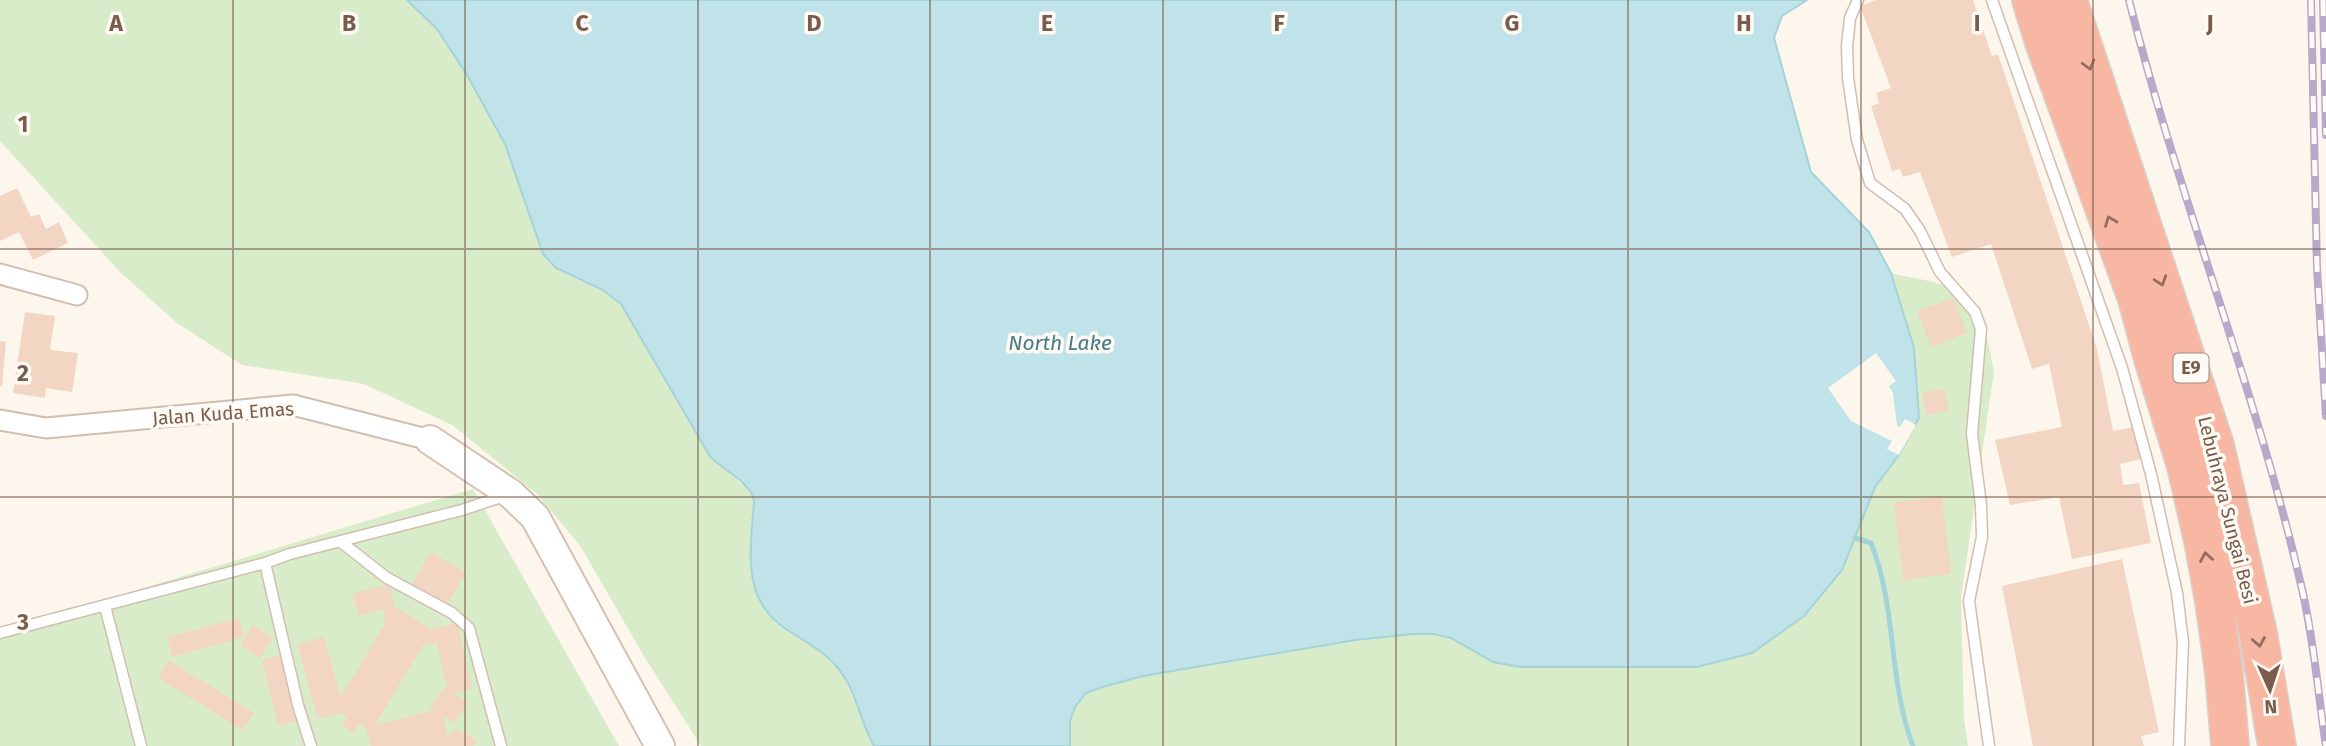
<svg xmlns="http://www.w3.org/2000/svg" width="2326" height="746" font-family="'Fira Sans',sans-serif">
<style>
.green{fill:#d8ecc9}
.water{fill:#bfe3e8;stroke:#a5d3da;stroke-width:2}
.pier{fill:#fdf6ec}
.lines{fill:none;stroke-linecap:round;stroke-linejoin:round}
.stream{stroke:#a5d3da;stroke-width:5}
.building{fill:#f3d5c3;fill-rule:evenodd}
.lane-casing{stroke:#d1beb0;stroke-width:13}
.street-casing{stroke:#d1beb0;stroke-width:23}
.secondary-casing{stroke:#d6c0b0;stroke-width:32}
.highway-casing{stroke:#dad1cd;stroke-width:40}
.lane{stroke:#fff;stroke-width:10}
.street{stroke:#fff;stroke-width:19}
.secondary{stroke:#fff;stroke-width:28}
.highway{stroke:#f7b7a3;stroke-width:37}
.rail-casing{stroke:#b9a8c9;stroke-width:8}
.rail{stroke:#fffaf3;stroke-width:5;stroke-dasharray:16;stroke-linecap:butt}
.oneway{stroke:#936e5e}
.grid{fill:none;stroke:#7a5c4d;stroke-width:2;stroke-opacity:0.55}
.labels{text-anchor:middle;stroke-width:7;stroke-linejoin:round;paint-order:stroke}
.shield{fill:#fffaf3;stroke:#a28b7f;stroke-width:2}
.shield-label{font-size:18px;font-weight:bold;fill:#7a5c4d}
.street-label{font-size:19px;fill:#7a5c4d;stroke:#fffaf3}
.water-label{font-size:21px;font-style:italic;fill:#437c86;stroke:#fffaf3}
.grid-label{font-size:23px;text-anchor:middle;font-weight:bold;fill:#7a5c4d;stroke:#fffaf3;stroke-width:7;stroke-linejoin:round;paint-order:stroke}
</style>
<rect width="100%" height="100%" fill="#fdf6ec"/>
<!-- green -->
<path class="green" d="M 0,0 L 407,0 L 437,29 L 467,75 L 505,144 L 543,254 L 576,279 L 603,290 L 621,304 L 711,457 L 751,492 L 774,622 L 828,656 L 841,671 L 874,746 L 701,746 L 642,653 L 581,547 L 537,494 L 452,425 L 364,384 L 242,365 L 177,323 L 121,273 L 0,141 Z
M 1891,273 C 1910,278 1931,280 1949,287 C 1982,300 1988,340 1994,371 L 1961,598 L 1964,719 L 1968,746 L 1070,746 L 1070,721 L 1075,707 L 1086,693 L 1102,686 L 1143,676 L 1355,640 L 1412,634 L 1434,634 L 1451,638 L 1493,662 L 1520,667 L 1697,667 L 1752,653 L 1804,616 L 1842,570 L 1875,487 L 1899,455 L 1919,418 L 1914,348 Z
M 473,489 L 619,746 L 0,746 L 0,631 Z"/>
<!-- water -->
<path class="water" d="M 407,0 L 1807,0 L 1782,16 L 1774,38 L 1811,172 L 1869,232 L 1891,273 L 1914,348 L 1919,418 L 1899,455 L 1875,487 L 1842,570 L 1804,616 L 1752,653 L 1697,667 L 1520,667 L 1493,662 L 1451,638 L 1434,634 L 1412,634 L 1355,640 L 1143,676 L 1102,687 L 1086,693 L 1075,707 L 1070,721 L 1070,746 L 874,746 C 860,721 856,690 838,668 C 824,651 804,641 786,629 C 740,599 751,548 754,501 L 751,492 L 741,481 L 711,458 L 621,304 L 603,290 L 556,268 L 543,254 L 505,144 L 467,75 L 437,29 Z"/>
<!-- pier -->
<path class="pier" d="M 1876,353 L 1896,381 L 1889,386 L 1893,393 L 1897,426 L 1900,427 L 1905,419 L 1916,425 L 1899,455 L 1887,449 L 1892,441 L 1851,421 L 1828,388 Z"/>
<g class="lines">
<!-- stream -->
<path class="stream" d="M 1855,538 L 1871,543 C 1897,607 1888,681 1913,746"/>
</g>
<!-- building -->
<path class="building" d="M 1876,0 L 1973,0 L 1992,56 L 1998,54 L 2097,349 L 2113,431 L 2134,427 L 2141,459 L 2120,464 L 2123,485 L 2139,483 L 2151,543 L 2072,559 L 2059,497 L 2010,505 L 1995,440 L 2062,427 L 2049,364 L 2032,369 L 1991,244 L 1952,257 L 1920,172 L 1903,177 L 1900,169 L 1892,171 L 1871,106 L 1879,103 L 1876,93 L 1891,88 L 1860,6 Z
M 17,188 L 31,217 L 39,214 L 46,229 L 59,222 L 68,243 L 33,260 L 19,232 L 0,241 L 0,196 Z
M 1953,298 L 1967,333 L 1931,347 L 1917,311 Z
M 25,312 L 55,316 L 50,350 L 78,353 L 72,392 L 46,388 L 45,398 L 13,393 Z
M 0,341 L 6,342 L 2,386 L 0,386 Z
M 1945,389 L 1949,411 L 1926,415 L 1922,393 Z
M 1942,497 L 1951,574 L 1903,580 L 1894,502 Z
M 431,552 L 466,573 L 444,608 L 410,587 Z
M 2122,559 L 2159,732 L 2141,736 L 2144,746 L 2033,746 L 2002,586 Z
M 389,584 L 395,607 L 431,629 L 457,623 L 472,689 L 453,693 L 468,703 L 454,723 L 443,715 L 448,739 L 455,728 L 477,740 L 473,746 L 371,746 L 366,728 L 359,724 L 354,733 L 342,725 L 347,717 L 341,713 L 318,719 L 297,644 L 324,637 L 341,697 L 385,624 L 383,609 L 359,616 L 352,594 ZM 425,642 L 429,645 L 437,643 L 447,689 L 444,687 L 430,707 L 435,710 L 375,725 Z
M 239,618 L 244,637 L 172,657 L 167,637 Z
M 253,625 L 273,638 L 260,658 L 240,645 Z
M 284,654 L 300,720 L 278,726 L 262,660 Z
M 168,660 L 254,713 L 243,730 L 158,678 Z"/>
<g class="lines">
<defs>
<path id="lane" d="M 1858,0 L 1850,18 L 1847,46 L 1848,78 L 1857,140 L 1870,183 L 1905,209 L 1920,231 L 1940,272 L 1975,312 L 1981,329 L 1972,434 L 1981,505 L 1982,537 L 1969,601 L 1989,746
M 1992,0 L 2122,368 L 2151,474 L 2177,593 L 2183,642 L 2179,746
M 341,542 L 387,578 L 452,613 L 469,628 L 501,746
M 105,606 L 141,746
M 0,633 L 265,563
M 311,746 L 298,705 L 265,563 L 290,554 L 462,510 L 504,496"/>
<path id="street" d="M 0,274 L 77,295
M 0,420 L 46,428 L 293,405 L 430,440"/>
<path id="secondary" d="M 430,440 L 511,494 L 535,517 L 660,746"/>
<path id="highway" d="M 2031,0 L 2044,42 L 2137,299 L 2153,359 L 2186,466 L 2203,541 L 2214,601 L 2224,673 L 2230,746
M 2068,0 L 2215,445 L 2258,633 L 2277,746"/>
</defs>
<!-- lane casing -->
<use href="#lane" class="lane-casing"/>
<!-- street casing -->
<use href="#street" class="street-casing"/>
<!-- secondary casing -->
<use href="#secondary" class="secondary-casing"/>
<!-- highway casing -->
<use href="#highway" class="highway-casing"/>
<!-- lane -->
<use href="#lane" class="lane"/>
<!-- street -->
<use href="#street" class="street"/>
<!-- secondary -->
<use href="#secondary" class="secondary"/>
<!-- highway -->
<use href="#highway" class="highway"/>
<defs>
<path id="rail" d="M 2129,0 C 2179,199 2256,389 2302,589 C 2314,640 2318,694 2326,746
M 2311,0 L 2317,268 L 2326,416
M 2323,0 L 2326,135"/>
</defs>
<!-- rail casing -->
<use href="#rail" class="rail-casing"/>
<!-- rail -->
<use href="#rail" class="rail"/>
</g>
<!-- one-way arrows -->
<defs><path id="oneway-chevron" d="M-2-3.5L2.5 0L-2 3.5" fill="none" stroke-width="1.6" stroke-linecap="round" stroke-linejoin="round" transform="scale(1.75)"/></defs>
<g class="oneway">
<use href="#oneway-chevron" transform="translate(2089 65) rotate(73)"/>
<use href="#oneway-chevron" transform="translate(2110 221) rotate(-111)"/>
<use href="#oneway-chevron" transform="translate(2161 281) rotate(71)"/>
<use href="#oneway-chevron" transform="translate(2206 557) rotate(-100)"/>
<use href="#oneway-chevron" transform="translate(2259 642) rotate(80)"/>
</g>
<!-- grid -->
<path class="grid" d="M 233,0 L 233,746M 465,0 L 465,746M 698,0 L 698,746M 930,0 L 930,746M 1163,0 L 1163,746M 1396,0 L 1396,746M 1628,0 L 1628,746M 1861,0 L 1861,746M 2093,0 L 2093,746M 0,249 L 2326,249M 0,497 L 2326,497"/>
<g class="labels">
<!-- shield labels -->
<rect class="shield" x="2173.5" y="353.5" width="35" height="29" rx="5"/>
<g class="shield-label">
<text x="2191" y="374">E9</text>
</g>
<!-- street labels -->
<g class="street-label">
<text transform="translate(223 413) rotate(-4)" y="7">Jalan Kuda Emas</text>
<text transform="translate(2228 510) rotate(76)" y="7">Lebuhraya Sungai Besi</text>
</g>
<!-- water labels -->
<g class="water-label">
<text x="1060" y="350">North Lake</text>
</g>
</g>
<g class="grid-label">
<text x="116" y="31">A</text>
<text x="349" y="31">B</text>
<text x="582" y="31">C</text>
<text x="814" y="31">D</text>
<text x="1047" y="31">E</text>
<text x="1279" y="31">F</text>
<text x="1512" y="31">G</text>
<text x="1744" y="31">H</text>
<text x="1977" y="31">I</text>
<text x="2210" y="31">J</text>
<text x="23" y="132">1</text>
<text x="23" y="381">2</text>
<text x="23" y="630">3</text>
</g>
<!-- north arrow -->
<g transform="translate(2270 690) rotate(177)" stroke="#fffaf3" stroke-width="5" paint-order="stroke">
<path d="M0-5L12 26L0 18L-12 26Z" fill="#7a5c4d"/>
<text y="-10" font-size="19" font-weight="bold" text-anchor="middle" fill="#7a5c4d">N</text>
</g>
</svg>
